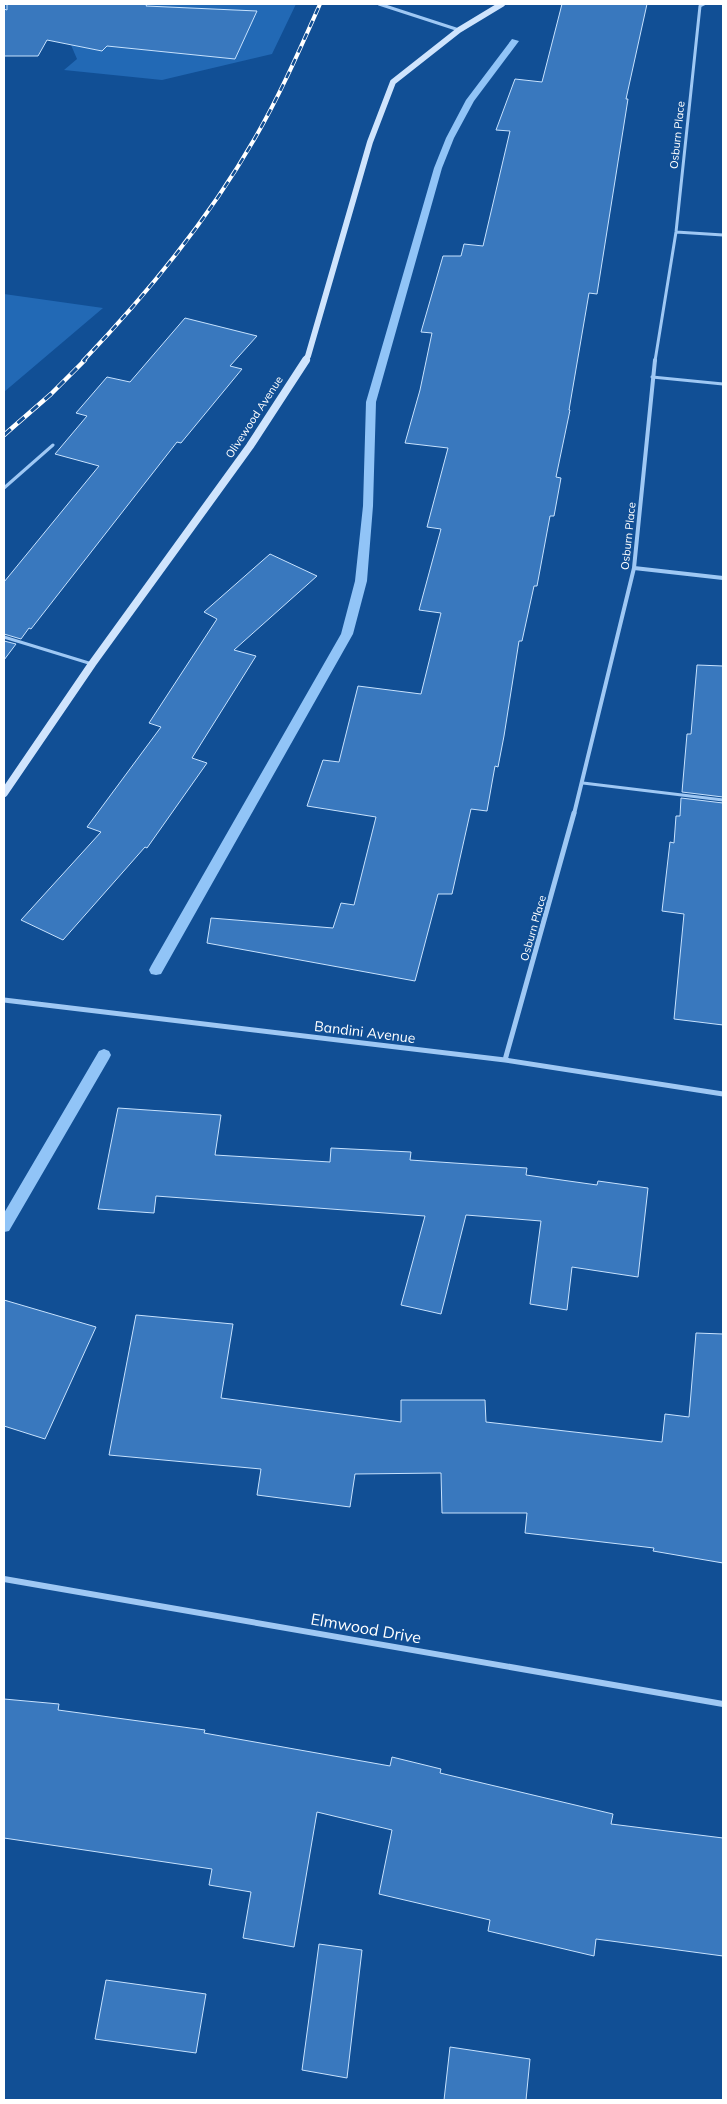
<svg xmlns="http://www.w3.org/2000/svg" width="727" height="2104" font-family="Mulish,sans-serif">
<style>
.green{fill:#2269b5}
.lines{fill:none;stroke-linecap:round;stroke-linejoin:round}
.stream{fill:#91c4f7;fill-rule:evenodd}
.building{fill:#3978be;stroke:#c7e2fe}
.lane{stroke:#9fc8f4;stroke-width:3}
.street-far3{stroke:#9fc8f4;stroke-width:3}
.street-far2{stroke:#9fc8f4;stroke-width:4}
.street-far1{stroke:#9fc8f4;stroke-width:5}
.street{stroke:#9fc8f4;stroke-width:6}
.secondary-far1{stroke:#cfe4fd;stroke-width:6}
.secondary{stroke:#cfe4fd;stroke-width:8}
.rail-far1-casing{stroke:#fff;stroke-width:4}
.rail-casing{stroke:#fff;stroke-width:4.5}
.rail-far1{stroke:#114f95;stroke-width:2.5;stroke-dasharray:7;stroke-linecap:butt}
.rail{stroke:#114f95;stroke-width:3;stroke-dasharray:9;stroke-linecap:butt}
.labels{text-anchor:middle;stroke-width:4;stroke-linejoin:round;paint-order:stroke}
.far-street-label{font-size:11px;fill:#fff;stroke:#114f95}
.street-label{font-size:14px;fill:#fff;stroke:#114f95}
.near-street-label{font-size:16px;fill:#fff;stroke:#114f95}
</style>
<rect width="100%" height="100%" fill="#114f95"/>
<!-- green -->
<path class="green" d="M 4,4 L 296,4 L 272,54 L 162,80 L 64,70 L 77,59 L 71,45 L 19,11 L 4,9 Z
M 4,294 L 103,308 L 4,392 Z"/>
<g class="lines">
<!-- stream -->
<path class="stream" d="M 512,39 L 519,41 L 474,101 L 454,138 L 442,168 L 376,402 L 373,506 L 367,581 L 353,634 L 161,974 L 156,975 L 151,974 L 149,970 L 151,966 L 341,634 L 355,581 L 363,506 L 366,402 L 434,168 L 446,138 L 466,100 Z
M 104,1049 L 109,1051 L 111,1055 L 109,1059 L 9,1231 L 4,1232 L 4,1213 L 99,1051 Z"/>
</g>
<!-- building -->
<path class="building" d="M 7,4 L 147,4 L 146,6 L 257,11 L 235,59 L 107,46 L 102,51 L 47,40 L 38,56 L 4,56 L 4,9 L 7,10 Z
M 562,4 L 647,4 L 626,99 L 628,99 L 597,294 L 589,293 L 569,410 L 570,410 L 556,477 L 561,478 L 554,516 L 550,516 L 537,586 L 534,586 L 522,641 L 519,641 L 504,736 L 498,767 L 495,766 L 487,811 L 471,809 L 452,894 L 438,894 L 415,981 L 207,943 L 211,918 L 333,928 L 341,903 L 354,905 L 376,817 L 307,806 L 323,760 L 339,762 L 358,686 L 421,694 L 441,613 L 419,610 L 441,529 L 427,527 L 448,448 L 405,443 L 420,390 L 432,333 L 421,332 L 443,256 L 461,256 L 464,244 L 483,246 L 510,131 L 496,130 L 515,79 L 542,82 Z
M 185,318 L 257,336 L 230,366 L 242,369 L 181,443 L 177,442 L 31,629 L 29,628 L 21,639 L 4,634 L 4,582 L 99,466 L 55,454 L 87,416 L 76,413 L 107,377 L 130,382 Z
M 270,554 L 317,576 L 234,650 L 256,656 L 192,758 L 207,763 L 147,848 L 145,847 L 63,940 L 21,920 L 101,832 L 87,827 L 161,727 L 149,723 L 217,619 L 204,612 Z
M 4,641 L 16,644 L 4,660 Z
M 697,665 L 723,666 L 723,797 L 682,792 L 687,734 L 691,734 Z
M 681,798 L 723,803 L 723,1025 L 674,1019 L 684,914 L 662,911 L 670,842 L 674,843 L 676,816 L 680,816 Z
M 118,1108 L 221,1115 L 215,1155 L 330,1162 L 331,1148 L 411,1152 L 410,1160 L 527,1168 L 526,1175 L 597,1185 L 598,1181 L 648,1188 L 638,1277 L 572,1267 L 567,1310 L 530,1304 L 541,1221 L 466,1215 L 441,1314 L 401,1305 L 425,1216 L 156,1196 L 154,1213 L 98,1209 Z
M 4,1300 L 96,1327 L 45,1439 L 4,1426 Z
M 136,1315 L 233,1324 L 221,1398 L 401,1422 L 401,1400 L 485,1400 L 486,1422 L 662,1442 L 665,1414 L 689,1417 L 696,1333 L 723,1334 L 723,1563 L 653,1551 L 654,1548 L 525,1533 L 527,1513 L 442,1513 L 441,1473 L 355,1474 L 350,1507 L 257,1495 L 261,1469 L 109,1455 Z
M 4,1699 L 59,1704 L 58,1710 L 205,1730 L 204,1733 L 390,1766 L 392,1757 L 441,1769 L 440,1773 L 613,1814 L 611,1824 L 723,1838 L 723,1956 L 596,1939 L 594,1956 L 488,1931 L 490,1920 L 379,1894 L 392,1830 L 317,1812 L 294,1947 L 243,1938 L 251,1892 L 209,1885 L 212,1869 L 4,1838 Z
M 319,1944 L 362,1950 L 347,2078 L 302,2070 Z
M 106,1980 L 206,1994 L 196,2053 L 95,2039 Z
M 450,2047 L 530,2059 L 526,2100 L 444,2100 Z"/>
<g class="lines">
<!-- lane -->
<path class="lane" d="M 652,377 L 723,384
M 4,488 L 53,445
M 4,637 L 92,664
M 583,783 L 723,800"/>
<!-- street-far3 -->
<path class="street-far3" d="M 379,4 L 459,30
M 676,232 L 723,235
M 655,361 L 676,232 L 700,6 L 704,4"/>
<!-- street-far2 -->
<path class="street-far2" d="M 634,568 L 723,578
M 574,814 L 634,568 L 655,360"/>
<!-- street-far1 -->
<path class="street-far1" d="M 4,1000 L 505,1060 L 723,1094
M 505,1060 L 574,813"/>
<!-- street -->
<path class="street" d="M 4,1579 L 723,1704"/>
<!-- secondary-far1 -->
<path class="secondary-far1" d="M 305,361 L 308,356 L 370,142 L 393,82 L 459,30 L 502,4"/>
<!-- secondary -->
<path class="secondary" d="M 4,793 L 92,664 L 250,446 L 306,360"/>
<defs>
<path id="rail-far1" d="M 83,361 C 148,293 208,220 255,138 C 280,95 300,49 320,4"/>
<path id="rail" d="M 4,435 L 51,394 L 85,360"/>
</defs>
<!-- rail-far1 casing -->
<use href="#rail-far1" class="rail-far1-casing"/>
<!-- rail casing -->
<use href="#rail" class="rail-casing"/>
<!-- rail-far1 -->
<use href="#rail-far1" class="rail-far1"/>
<!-- rail -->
<use href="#rail" class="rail"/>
</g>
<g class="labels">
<!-- far-street labels -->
<g class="far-street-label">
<text transform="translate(677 135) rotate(-84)" y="4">Osburn Place</text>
<text transform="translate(254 417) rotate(-57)" y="4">Olivewood Avenue</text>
<text transform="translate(628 536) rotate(-84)" y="4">Osburn Place</text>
<text transform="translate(533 928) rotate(-74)" y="4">Osburn Place</text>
</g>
<!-- street labels -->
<g class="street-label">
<text transform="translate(365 1032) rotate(7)" y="5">Bandini Avenue</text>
</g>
<!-- near-street labels -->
<g class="near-street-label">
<text transform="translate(366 1628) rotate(10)" y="6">Elmwood Drive</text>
</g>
</g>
<!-- border -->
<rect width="727" height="2104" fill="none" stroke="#ffffff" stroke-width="10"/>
</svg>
